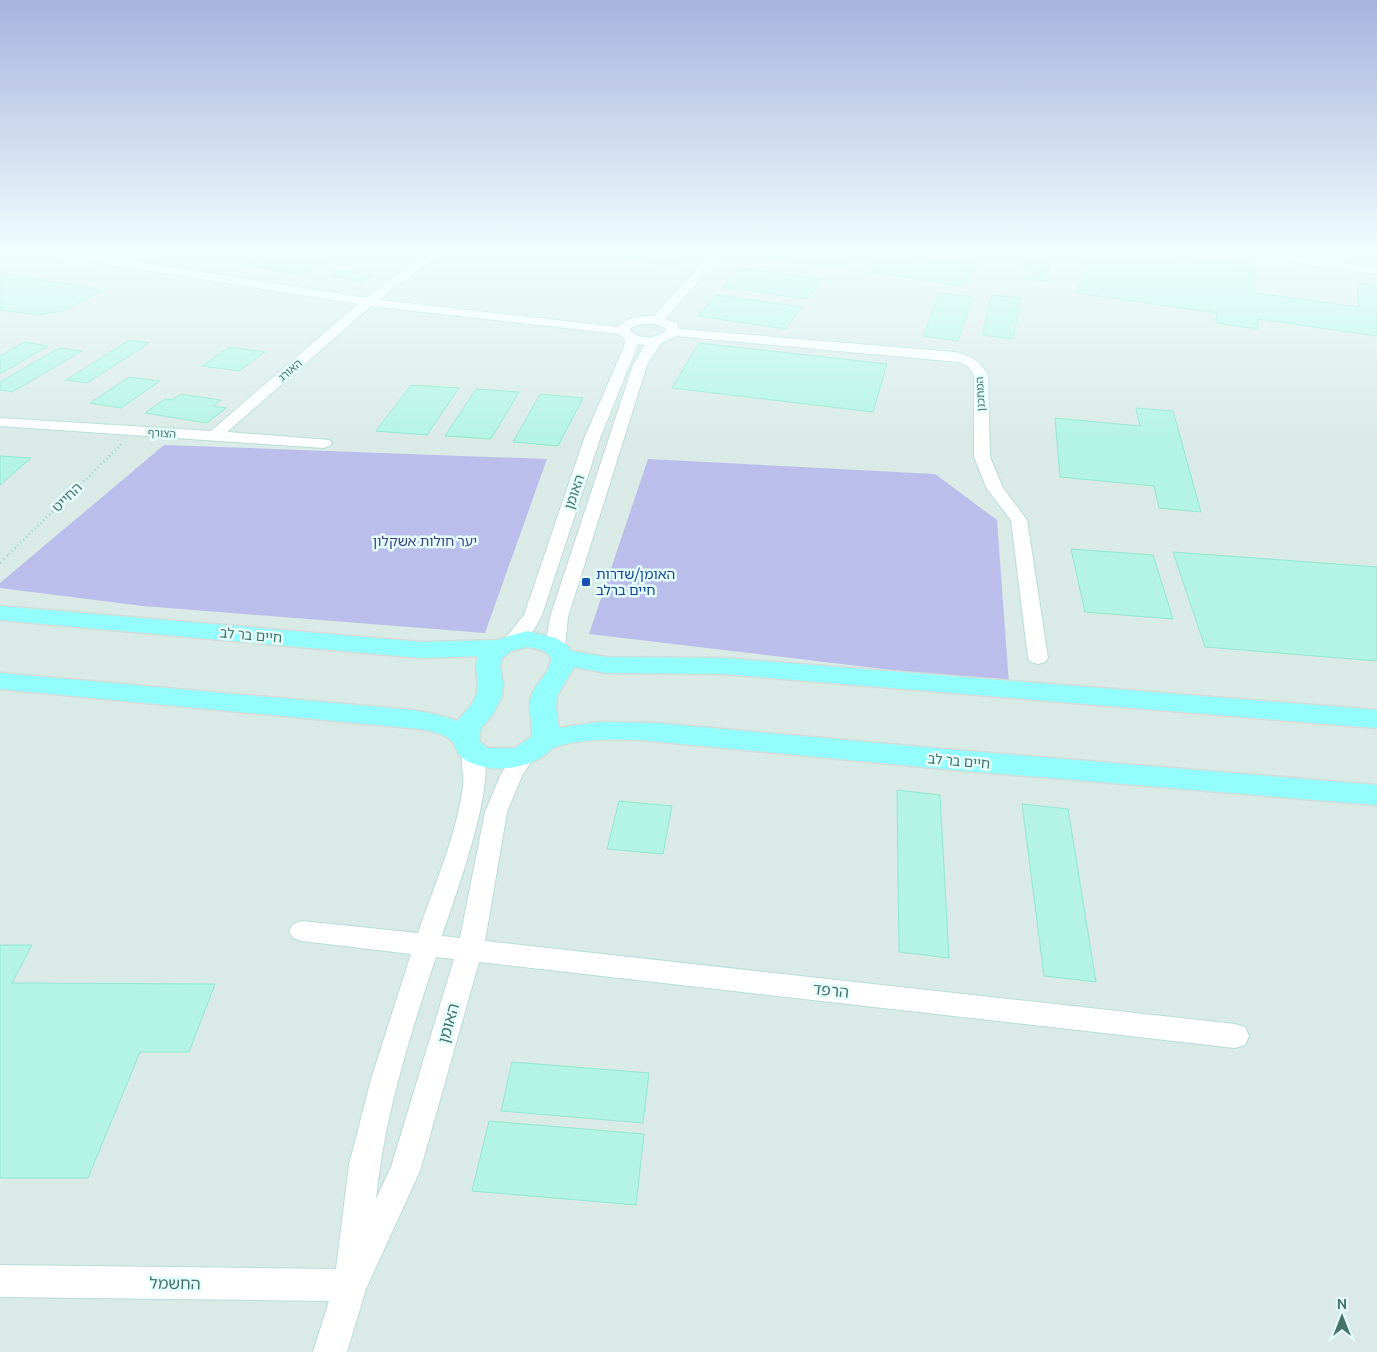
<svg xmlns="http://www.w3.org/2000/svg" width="1377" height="1352" font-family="Ubuntu,'Noto Sans Hebrew',sans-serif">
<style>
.industrial{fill:#daeae7}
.green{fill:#bbbeeb}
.building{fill:#b3f4e4;stroke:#93e7d1}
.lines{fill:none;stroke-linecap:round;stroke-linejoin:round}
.minor-casing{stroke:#b7ded8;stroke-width:2}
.major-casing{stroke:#d2ddda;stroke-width:3}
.path-far1{stroke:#97d8c7;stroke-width:2.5;stroke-dasharray:1 3;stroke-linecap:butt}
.path{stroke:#97d8c7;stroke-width:3;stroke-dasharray:1 4;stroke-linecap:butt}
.minor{fill:#fff;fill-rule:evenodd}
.major{fill:#92fffd;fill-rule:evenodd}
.transit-dot{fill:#1a4fb4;stroke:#e4fffe;stroke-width:2}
.labels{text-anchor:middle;stroke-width:5;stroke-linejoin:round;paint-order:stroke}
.far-street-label{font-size:11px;fill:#457366;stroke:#e4fffe}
.street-label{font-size:14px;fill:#457366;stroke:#e4fffe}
.park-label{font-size:14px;fill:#454186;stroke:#e4fffe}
.transit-label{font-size:14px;fill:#164399;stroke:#e4fffe;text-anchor:start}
.near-street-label{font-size:16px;fill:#457366;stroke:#e4fffe}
</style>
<rect width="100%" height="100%" fill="#ddfdfc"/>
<!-- industrial -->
<path class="industrial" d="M 0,251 L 1377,251 L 1377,1352 L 0,1352 Z"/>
<!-- green -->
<path class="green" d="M 164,445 L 547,459 L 485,633 L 143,606 L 0,588 L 0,583 Z
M 648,459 L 935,474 L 997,520 L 1009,684 L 589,634 Z"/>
<!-- building -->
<path class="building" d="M 272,251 L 342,251 L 303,275 L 247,265 Z
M 580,251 L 666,251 L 689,255 L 678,266 Z
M 758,251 L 855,251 L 842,268 L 754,255 Z
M 1031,251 L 1052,251 L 1046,281 L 1024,279 Z
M 1092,251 L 1145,251 L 1255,266 L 1254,293 L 1359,307 L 1357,283 L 1377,286 L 1377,336 L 1258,319 L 1258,329 L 1216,323 L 1217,313 L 1077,293 Z
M 1317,251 L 1366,251 L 1366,258 Z
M 886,252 L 977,265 L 964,286 L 870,272 Z
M 739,268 L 822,279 L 807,299 L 723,287 Z
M 339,270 L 372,275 L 362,281 L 329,276 Z
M 0,273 L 103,290 L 63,311 L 37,315 L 0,310 Z
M 940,293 L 973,297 L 958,341 L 923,336 Z
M 716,295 L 802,307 L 786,329 L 698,316 Z
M 992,295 L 1021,298 L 1013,339 L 982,335 Z
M 129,340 L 149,343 L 87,383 L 66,380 Z
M 24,342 L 48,346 L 0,374 L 0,356 Z
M 699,343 L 887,364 L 873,412 L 672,388 Z
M 229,347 L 265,352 L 239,371 L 202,366 Z
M 59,348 L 82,351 L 12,392 L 0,390 L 0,382 Z
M 129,377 L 160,381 L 121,408 L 90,403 Z
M 411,385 L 459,388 L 427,435 L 376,431 Z
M 476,389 L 519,392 L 491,439 L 445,436 Z
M 181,394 L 221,400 L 213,406 L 226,408 L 207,423 L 145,413 L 165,399 L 172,400 Z
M 540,394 L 583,398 L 558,446 L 513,442 Z
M 1136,408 L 1173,411 L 1201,512 L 1159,508 L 1154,486 L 1060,477 L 1055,418 L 1140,426 Z
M 0,456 L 31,458 L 0,485 Z
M 1071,549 L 1153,555 L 1173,619 L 1085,612 Z
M 1173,552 L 1377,567 L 1377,661 L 1205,647 Z
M 897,790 L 940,795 L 949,958 L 899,952 Z
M 619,801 L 672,806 L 663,854 L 607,849 Z
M 1022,804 L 1068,809 L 1096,982 L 1044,976 Z
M 0,945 L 32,945 L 12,983 L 215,984 L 189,1052 L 140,1052 L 88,1178 L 0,1178 Z
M 512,1062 L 649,1073 L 643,1123 L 501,1111 Z
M 489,1121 L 644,1134 L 636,1205 L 472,1191 Z"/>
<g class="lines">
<defs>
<path id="minor" d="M 38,251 L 68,251 L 366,298 L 430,251 L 443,251 L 379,300 L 618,327 C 625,317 643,316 654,316 L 713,251 L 725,251 L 665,319 L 677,323 L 679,329 L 955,352 C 971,356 981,361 988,376 L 990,457 L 1003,488 L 1027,520 L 1048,658 L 1045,662 L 1038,664 L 1031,662 L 1028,658 L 1011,520 L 987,489 L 974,457 L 974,376 L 969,367 L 959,362 L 676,336 L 661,343 L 647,365 L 568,617 L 565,647 L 562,651 L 555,653 L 548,651 L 545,647 L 550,617 L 633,365 L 645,345 L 638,344 L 601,436 L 542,615 C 535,629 523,651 505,646 L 502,642 L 524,615 L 585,436 L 624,347 L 625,340 L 619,334 L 371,306 L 227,432 L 329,440 L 332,443 L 329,446 L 324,448 L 0,426 L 0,418 L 211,431 L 358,304 L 43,254 ZM 643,324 L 655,324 L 666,328 L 666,331 C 655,339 640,340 630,331 L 630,328 Z
M 1228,251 L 1261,251 L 1377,268 L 1377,274 L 1233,254 Z
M 473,743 L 481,746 C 500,778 454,899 442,936 L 460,938 L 485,812 L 501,774 L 516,751 L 524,748 L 532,751 L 535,756 L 522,776 L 507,812 L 485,941 L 1235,1024 L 1245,1027 L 1249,1036 L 1245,1045 L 1235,1048 L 479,962 L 420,1171 L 366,1289 L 347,1352 L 313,1352 L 329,1301 L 0,1297 L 0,1265 L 336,1269 L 349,1165 L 371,1079 L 411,954 L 302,941 L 293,938 L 289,931 L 293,924 L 302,921 L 418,933 C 434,886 456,837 463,787 C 465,774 458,758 465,746 ZM 436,957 L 454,959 L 391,1167 L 376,1199 C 384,1117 410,1035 436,957 Z"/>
<path id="major" d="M 0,606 L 422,642 L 496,640 L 527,631 L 556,638 L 568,646 L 571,651 L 607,657 L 724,658 L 1377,710 L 1377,728 L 724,674 L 607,673 L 574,667 L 557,696 L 556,707 L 559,728 L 599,722 L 657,723 L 955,750 L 1377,785 L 1377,805 L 955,770 L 641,740 C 615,739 577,738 553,748 C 549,750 546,755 542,757 C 527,766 507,770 490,768 C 480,766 465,763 459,754 C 456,750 455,744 452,741 C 444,733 430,731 420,729 L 0,689 L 0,673 L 412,710 L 434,714 L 458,721 C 464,711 475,705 477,692 C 480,679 473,669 478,656 L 422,658 L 0,620 ZM 527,647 C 536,648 547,650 551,658 C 551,673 535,683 531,697 C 527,710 534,724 531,737 L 515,748 L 487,748 L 479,741 L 481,728 L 493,714 L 502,696 L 503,683 L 500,666 L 502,658 L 511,651 Z"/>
</defs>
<!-- minor casing -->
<use href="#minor" class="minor-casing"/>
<!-- major casing -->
<use href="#major" class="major-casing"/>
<!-- path-far1 -->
<path class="path-far1" d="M 9,554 L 123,443"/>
<!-- path -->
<path class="path" d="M 0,563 L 10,553"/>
<!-- minor -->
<use href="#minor" class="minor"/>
<!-- major -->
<use href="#major" class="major"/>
</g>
<!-- sky -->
<linearGradient id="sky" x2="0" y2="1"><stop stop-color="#a7b3dd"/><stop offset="0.57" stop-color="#f0fefe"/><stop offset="1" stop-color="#f0fefe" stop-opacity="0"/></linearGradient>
<rect width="1377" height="441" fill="url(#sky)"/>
<!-- markers -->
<rect class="transit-dot" x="581" y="577" width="10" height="10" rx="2.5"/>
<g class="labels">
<!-- far-street labels -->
<g class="far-street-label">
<text transform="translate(290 370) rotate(-41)" y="4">האורג</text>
<text transform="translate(980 394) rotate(-93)" y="4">המתכנן</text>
<text transform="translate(162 433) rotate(3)" y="4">הצורף</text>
</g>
<!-- street labels -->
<g class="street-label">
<text transform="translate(574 492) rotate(-71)" y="5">האומן</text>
<text transform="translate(67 497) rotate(-44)" y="5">החייט</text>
<text transform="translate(251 635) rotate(5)" y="5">חיים בר לב</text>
<text transform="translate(959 761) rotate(5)" y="5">חיים בר לב</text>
</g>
<!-- park labels -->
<g class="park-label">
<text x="425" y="546">יער חולות אשקלון</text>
</g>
<!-- transit labels -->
<g class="transit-label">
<text x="596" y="579">האומן/שדרות<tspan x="596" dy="16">חיים ברלב</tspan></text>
</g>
<!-- near-street labels -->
<g class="near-street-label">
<text transform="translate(831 990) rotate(6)" y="6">הרפד</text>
<text transform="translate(448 1023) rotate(-74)" y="6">האומן</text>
<text transform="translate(175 1283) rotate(1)" y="6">החשמל</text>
</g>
</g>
<!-- north arrow -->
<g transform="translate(1342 1317)" stroke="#e4fffe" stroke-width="4" paint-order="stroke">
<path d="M0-4L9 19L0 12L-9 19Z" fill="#457366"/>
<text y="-8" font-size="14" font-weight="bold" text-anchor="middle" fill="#457366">N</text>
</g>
</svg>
